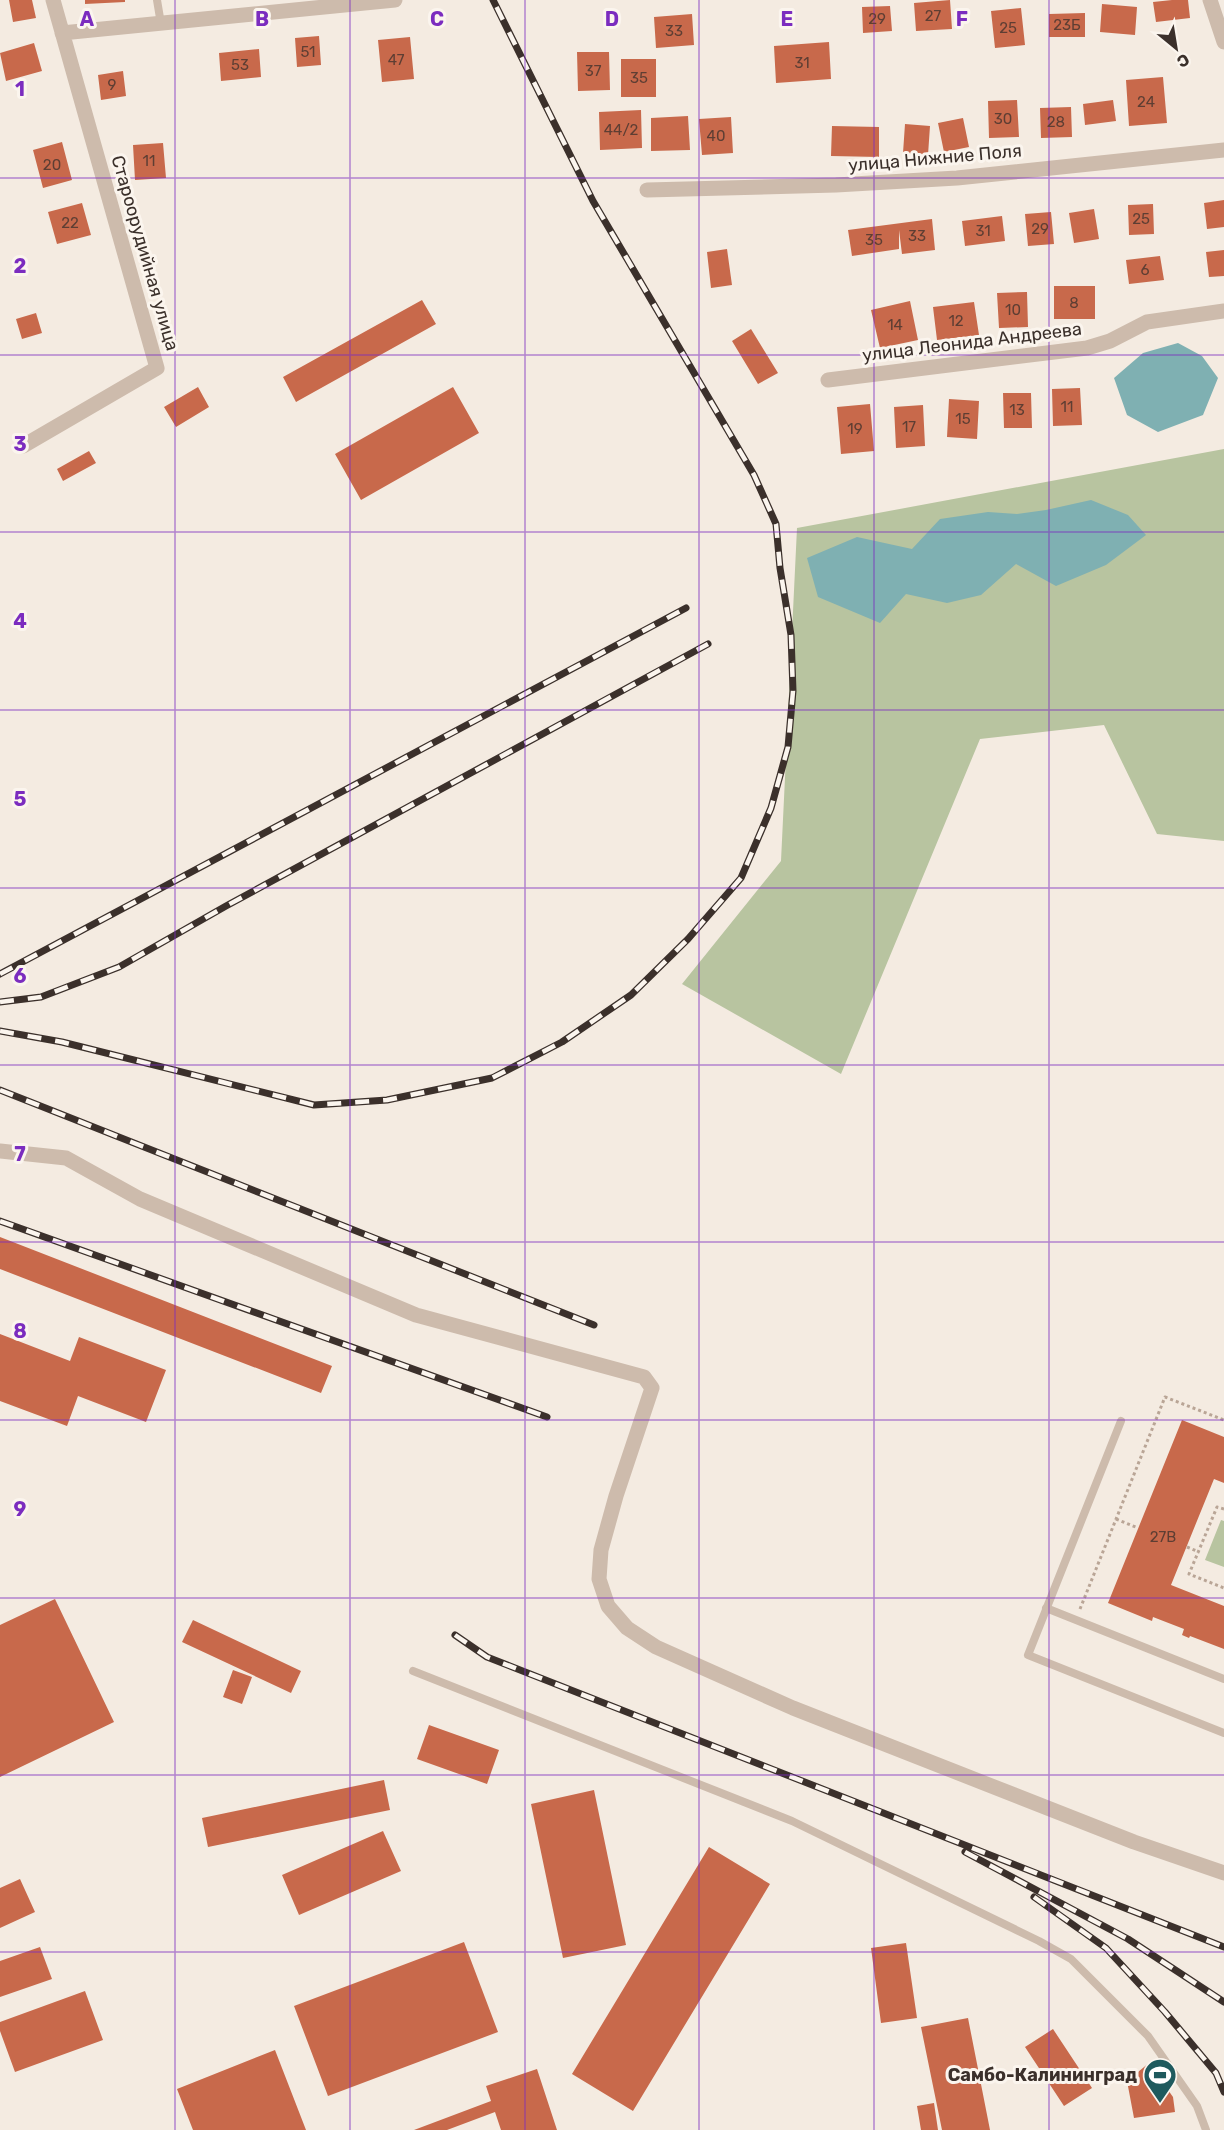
<svg xmlns="http://www.w3.org/2000/svg" width="1224" height="2130" font-family="Rubik,sans-serif">
<style>
.green{fill:#b8c4a0}
.water{fill:#7fb0b2}
.building{fill:#c8694b}
.lines{fill:none;stroke-linecap:round;stroke-linejoin:round}
.path{stroke:#b9a596;stroke-width:3;stroke-dasharray:3 3;stroke-linecap:butt}
.lane{stroke:#cdbbac;stroke-width:8}
.street{stroke:#cdbbac;stroke-width:15}
.rail-casing{stroke:#3b302b;stroke-width:7}
.rail{stroke:#fbf5ee;stroke-width:4.5;stroke-dasharray:14;stroke-linecap:butt}
.grid{fill:none;stroke:#7b2cbf;stroke-width:1.5;stroke-opacity:0.55}
.labels{text-anchor:middle;stroke-width:6;stroke-linejoin:round;paint-order:stroke}
.number-label{font-size:15px;fill:#5e3e33}
.street-label{font-size:18px;fill:#3b302b;stroke:#fbf5ee}
.poi-label{font-size:18px;font-weight:bold;fill:#3b302b;stroke:#fbf5ee;text-anchor:end}
.grid-label{font-size:20px;text-anchor:middle;font-weight:bold;fill:#7b2cbf;stroke:#fbf5ee;stroke-width:6;stroke-linejoin:round;paint-order:stroke}
</style>
<rect width="100%" height="100%" fill="#f4ebe1"/>
<!-- green -->
<path class="green" d="M 1224,449 L 1224,841 L 1157,834 L 1104,725 L 980,739 L 841,1074 L 682,984 L 781,861 L 797,528 Z
M 1221,1520 L 1224,1521 L 1224,1567 L 1205,1560 Z"/>
<!-- water -->
<path class="water" d="M 1178,343 L 1202,356 L 1218,378 L 1203,415 L 1158,432 L 1127,415 L 1114,378 L 1143,353 Z
M 1091,500 L 1128,515 L 1146,535 L 1106,565 L 1056,586 L 1016,564 L 981,595 L 947,603 L 906,594 L 880,623 L 818,597 L 807,558 L 857,537 L 912,549 L 940,519 L 988,512 L 1017,514 L 1046,510 Z"/>
<!-- building -->
<path class="building" d="M 9,0 L 32,0 L 36,18 L 13,22 Z
M 85,0 L 125,0 L 125,2 L 85,4 Z
M 950,0 L 952,29 L 916,31 L 914,3 Z
M 1172,0 L 1188,0 L 1190,18 L 1156,22 L 1153,2 Z
M 1102,4 L 1137,7 L 1135,35 L 1100,32 Z
M 890,6 L 892,31 L 863,33 L 862,7 Z
M 1021,8 L 1025,45 L 995,48 L 991,11 Z
M 1085,13 L 1085,37 L 1049,37 L 1049,14 Z
M 692,14 L 694,45 L 656,48 L 654,17 Z
M 319,36 L 321,65 L 297,67 L 295,38 Z
M 410,37 L 414,79 L 382,82 L 378,40 Z
M 829,42 L 831,79 L 776,83 L 774,46 Z
M 34,43 L 42,71 L 6,81 L 0,53 Z
M 259,49 L 261,77 L 221,81 L 219,53 Z
M 577,52 L 609,52 L 610,90 L 578,91 Z
M 621,59 L 656,59 L 656,97 L 621,97 Z
M 123,71 L 126,96 L 101,100 L 98,75 Z
M 1163,77 L 1167,123 L 1129,126 L 1126,80 Z
M 1017,100 L 1019,137 L 989,138 L 988,101 Z
M 1113,100 L 1116,121 L 1085,125 L 1083,104 Z
M 1071,107 L 1072,137 L 1041,138 L 1040,108 Z
M 641,110 L 642,148 L 600,150 L 599,112 Z
M 688,116 L 690,150 L 651,151 L 651,118 Z
M 731,117 L 733,153 L 702,155 L 699,119 Z
M 963,118 L 969,147 L 944,152 L 938,123 Z
M 905,124 L 930,126 L 928,155 L 903,153 Z
M 832,126 L 879,127 L 879,157 L 831,156 Z
M 62,142 L 72,180 L 43,188 L 33,150 Z
M 163,143 L 166,178 L 135,180 L 133,145 Z
M 1224,200 L 1224,227 L 1207,229 L 1204,203 Z
M 82,203 L 91,235 L 57,244 L 48,212 Z
M 1153,204 L 1154,234 L 1129,235 L 1128,205 Z
M 1094,209 L 1099,239 L 1074,243 L 1069,213 Z
M 1051,212 L 1054,244 L 1028,246 L 1025,214 Z
M 1002,216 L 1005,241 L 965,246 L 962,221 Z
M 932,219 L 935,250 L 902,254 L 899,230 L 899,249 L 852,256 L 848,230 Z
M 727,249 L 732,285 L 711,288 L 707,252 Z
M 1224,250 L 1224,276 L 1209,277 L 1206,252 Z
M 1160,256 L 1164,280 L 1129,284 L 1126,260 Z
M 1054,286 L 1095,286 L 1095,319 L 1054,319 Z
M 1027,292 L 1028,327 L 999,328 L 997,293 Z
M 422,300 L 436,324 L 296,402 L 283,377 Z
M 910,301 L 918,340 L 880,348 L 871,310 Z
M 974,302 L 979,335 L 937,340 L 933,307 Z
M 36,313 L 42,333 L 22,339 L 16,319 Z
M 751,329 L 778,373 L 758,384 L 732,341 Z
M 198,387 L 209,407 L 176,427 L 164,407 Z
M 453,387 L 479,433 L 361,500 L 335,454 Z
M 1080,388 L 1082,425 L 1053,426 L 1052,389 Z
M 1003,393 L 1031,393 L 1032,428 L 1004,428 Z
M 949,399 L 979,401 L 977,439 L 947,437 Z
M 870,404 L 874,451 L 841,454 L 837,407 Z
M 923,405 L 925,446 L 896,448 L 894,407 Z
M 89,451 L 96,463 L 63,481 L 57,469 Z
M 0,1237 L 332,1366 L 321,1393 L 0,1269 Z
M 0,1334 L 70,1361 L 79,1337 L 166,1370 L 146,1422 L 78,1396 L 67,1426 L 0,1401 Z
M 1182,1420 L 1224,1437 L 1224,1483 L 1214,1479 L 1171,1585 L 1224,1606 L 1224,1649 L 1190,1636 L 1189,1638 L 1182,1635 L 1184,1629 L 1153,1617 L 1152,1621 L 1108,1603 Z
M 55,1599 L 114,1722 L 0,1777 L 0,1625 Z
M 193,1620 L 301,1671 L 291,1693 L 182,1642 Z
M 233,1670 L 252,1677 L 242,1704 L 223,1697 Z
M 429,1725 L 499,1750 L 487,1784 L 417,1759 Z
M 384,1780 L 390,1810 L 208,1847 L 202,1818 Z
M 594,1790 L 626,1945 L 563,1958 L 531,1804 Z
M 383,1831 L 401,1871 L 299,1915 L 282,1875 Z
M 709,1847 L 770,1884 L 633,2111 L 572,2074 Z
M 20,1879 L 35,1912 L 0,1928 L 0,1888 Z
M 464,1942 L 498,2032 L 328,2096 L 294,2006 Z
M 906,1943 L 917,2018 L 881,2023 L 871,1948 Z
M 40,1947 L 52,1979 L 0,1997 L 0,1961 Z
M 85,1991 L 103,2040 L 15,2072 L 0,2031 L 0,2022 Z
M 968,2018 L 990,2130 L 942,2130 L 921,2027 Z
M 1053,2029 L 1092,2088 L 1064,2106 L 1025,2047 Z
M 275,2050 L 306,2130 L 193,2130 L 177,2089 Z
M 1149,2063 L 1173,2097 L 1175,2112 L 1134,2118 L 1127,2081 Z
M 537,2069 L 557,2130 L 501,2130 L 495,2112 L 447,2130 L 414,2130 L 491,2101 L 486,2086 Z
M 934,2103 L 938,2130 L 921,2130 L 917,2106 Z"/>
<g class="lines">
<!-- path -->
<path class="path" d="M 1224,1509 L 1217,1507 L 1189,1574 L 1224,1588
M 1116,1519 L 1138,1528
M 1187,1547 L 1199,1552
M 1080,1609 L 1165,1397 L 1224,1420"/>
<!-- lane -->
<path class="lane" d="M 157,0 L 161,24
M 1121,1421 L 1028,1655 L 1224,1733
M 1046,1608 L 1224,1679
M 413,1671 L 792,1821 L 1039,1941 L 1071,1959 L 1148,2036 L 1197,2106 L 1206,2130"/>
<!-- street -->
<path class="street" d="M 1210,0 L 1224,42
M 62,33 L 395,0
M 647,190 L 836,185 L 957,178 L 1224,150
M 828,380 L 1087,348 L 1110,341 L 1147,322 L 1224,311
M 23,446 L 157,368 L 53,0
M 0,1151 L 66,1158 L 140,1199 L 416,1315 L 644,1377 L 652,1388 L 616,1496 L 601,1550 L 599,1579 L 608,1606 L 627,1628 L 656,1647 L 793,1708 L 1134,1842 L 1224,1873"/>
<defs>
<path id="rail" d="M 0,974 L 686,608
M 0,1002 L 41,997 L 119,967 L 226,906 L 708,644
M 0,1031 L 62,1042 L 314,1105 L 387,1100 L 492,1078 L 562,1042 L 631,995 L 688,939 L 741,878 L 771,808 L 788,747 L 793,691 L 791,635 L 780,568 L 776,524 L 754,475 L 593,201 L 493,0
M 0,1090 L 594,1325
M 0,1221 L 547,1417
M 455,1635 L 487,1657 L 1224,1947
M 965,1852 L 1128,1939 L 1224,2002
M 1034,1897 L 1106,1948 L 1165,2012 L 1216,2073 L 1224,2092"/>
</defs>
<!-- rail casing -->
<use href="#rail" class="rail-casing"/>
<!-- rail -->
<use href="#rail" class="rail"/>
</g>
<!-- grid -->
<path class="grid" d="M 175,0 L 175,2130M 350,0 L 350,2130M 525,0 L 525,2130M 699,0 L 699,2130M 874,0 L 874,2130M 1049,0 L 1049,2130M 0,178 L 1224,178M 0,355 L 1224,355M 0,532 L 1224,532M 0,710 L 1224,710M 0,888 L 1224,888M 0,1065 L 1224,1065M 0,1242 L 1224,1242M 0,1420 L 1224,1420M 0,1598 L 1224,1598M 0,1775 L 1224,1775M 0,1952 L 1224,1952"/>
<!-- icons -->
<defs>
<symbol id="stadium-pin" viewBox="-11 -11 22 30"><path d="M0 17L-7.5 6A9.5 9.5 0 1 1 7.5 6Z" fill="#1f5a5e" stroke="#fbf5ee"/><path d="M0-5a6.5 5 0 1 0 0 10a6.5 5 0 1 0 0-10ZM-3.5-1.8h7v3.6h-7Z" fill="#fff"/></symbol>
</defs>
<g fill-rule="evenodd">
<use href="#stadium-pin" x="1141" y="2056" width="38" height="52"/>
</g>
<g class="labels">
<!-- number labels -->
<g class="number-label">
<text x="933" y="21">27</text>
<text x="877" y="24">29</text>
<text x="1067" y="30">23Б</text>
<text x="1008" y="33">25</text>
<text x="674" y="36">33</text>
<text x="308" y="57">51</text>
<text x="396" y="65">47</text>
<text x="802" y="68">31</text>
<text x="240" y="70">53</text>
<text x="593" y="76">37</text>
<text x="639" y="83">35</text>
<text x="112" y="90">9</text>
<text x="1146" y="107">24</text>
<text x="1003" y="124">30</text>
<text x="1056" y="127">28</text>
<text x="621" y="135">44/2</text>
<text x="716" y="141">40</text>
<text x="149" y="166">11</text>
<text x="52" y="170">20</text>
<text x="1141" y="224">25</text>
<text x="70" y="228">22</text>
<text x="1040" y="234">29</text>
<text x="983" y="236">31</text>
<text x="917" y="241">33</text>
<text x="874" y="245">35</text>
<text x="1145" y="275">6</text>
<text x="1074" y="308">8</text>
<text x="1013" y="315">10</text>
<text x="956" y="326">12</text>
<text x="895" y="330">14</text>
<text x="1067" y="412">11</text>
<text x="1017" y="415">13</text>
<text x="963" y="424">15</text>
<text x="909" y="432">17</text>
<text x="855" y="434">19</text>
<text x="1163" y="1542">27В</text>
</g>
<!-- street labels -->
<g class="street-label">
<text transform="translate(935 158) rotate(-5)" y="6">улица Нижние Поля</text>
<text transform="translate(145 253) rotate(74)" y="6">Староорудийная улица</text>
<text transform="translate(972 342) rotate(-7)" y="6">улица Леонида Андреева</text>
</g>
<!-- poi labels -->
<g class="poi-label">
<text x="1137" y="2081">Самбо-Калининград</text>
</g>
</g>
<g class="grid-label">
<text x="87" y="26">A</text>
<text x="262" y="26">B</text>
<text x="437" y="26">C</text>
<text x="612" y="26">D</text>
<text x="787" y="26">E</text>
<text x="962" y="26">F</text>
<text x="20" y="96">1</text>
<text x="20" y="273">2</text>
<text x="20" y="451">3</text>
<text x="20" y="628">4</text>
<text x="20" y="806">5</text>
<text x="20" y="983">6</text>
<text x="20" y="1161">7</text>
<text x="20" y="1338">8</text>
<text x="20" y="1516">9</text>
</g>
<!-- north arrow -->
<g transform="translate(1176 48) rotate(150)" stroke="#fbf5ee" stroke-width="4.5" paint-order="stroke">
<path d="M0-4.5L10 22L0 15L-10 22Z" fill="#3b302b"/>
<text y="-9" font-size="16" font-weight="bold" text-anchor="middle" fill="#3b302b">С</text>
</g>
</svg>
